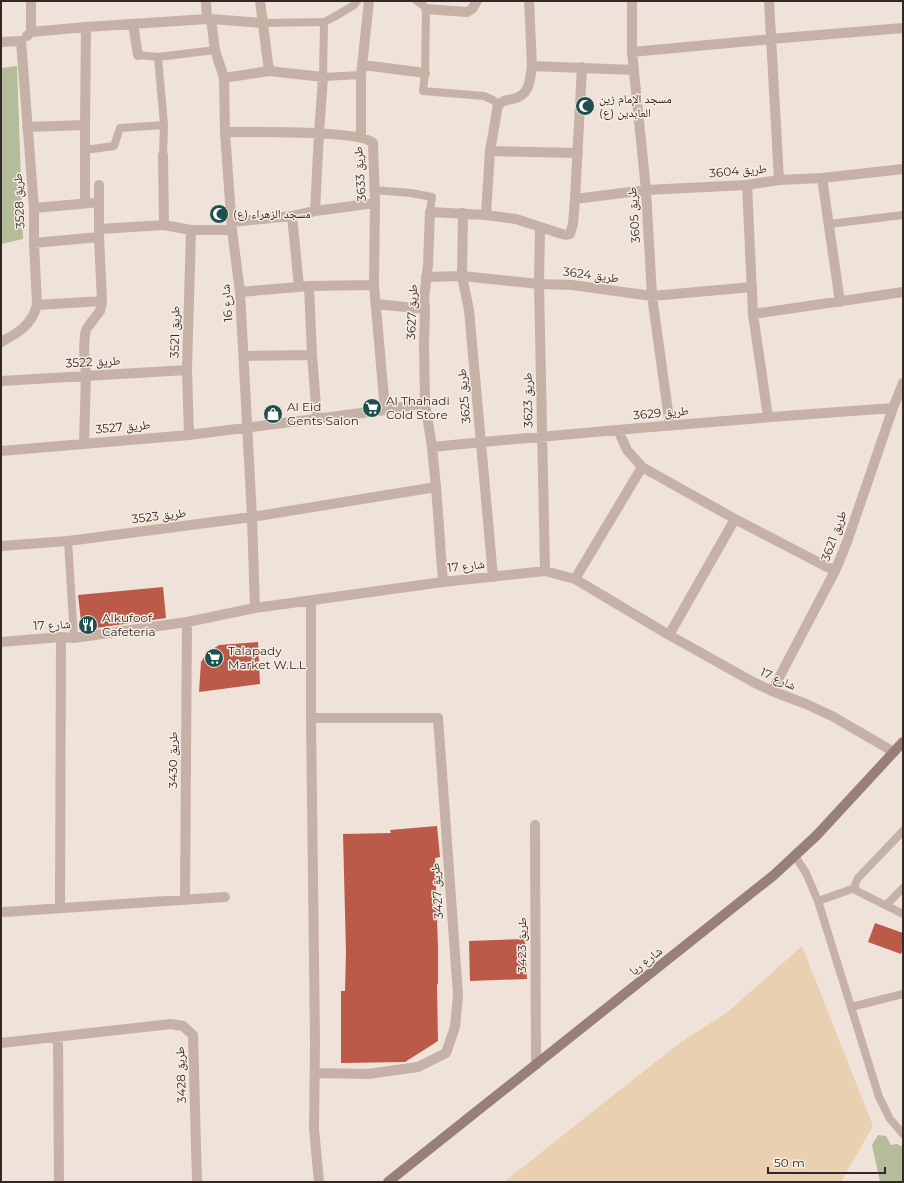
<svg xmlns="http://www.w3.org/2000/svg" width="904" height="1183" font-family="Montserrat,'Noto Naskh Arabic',sans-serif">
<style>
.green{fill:#b4bc9a}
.sand{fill:#e8d0b1}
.building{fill:#bc5a49}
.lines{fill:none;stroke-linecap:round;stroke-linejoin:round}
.lane{stroke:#c6b1a6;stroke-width:8}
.street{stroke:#c6b1a6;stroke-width:10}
.secondary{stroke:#998077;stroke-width:10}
.labels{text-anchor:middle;stroke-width:3;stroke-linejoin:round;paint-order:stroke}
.poi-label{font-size:12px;fill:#322926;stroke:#f7ede4;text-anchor:start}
.street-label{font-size:12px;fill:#322926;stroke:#f7ede4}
</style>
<rect width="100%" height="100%" fill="#efe2d9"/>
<!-- green -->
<path class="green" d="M 17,66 L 23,239 L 1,244 L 1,68 Z
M 878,1135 L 886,1136 L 891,1145 L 897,1144 L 903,1147 L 903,1182 L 880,1182 L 872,1145 Z"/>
<!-- sand -->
<path class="sand" d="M 802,946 L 873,1126 L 841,1182 L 504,1182 L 677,1045 L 729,1011 Z"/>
<!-- building -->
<path class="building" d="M 163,587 L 166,618 L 82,630 L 78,595 Z
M 258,642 L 260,684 L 199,692 L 201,662 L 207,653 L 219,645 Z
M 437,826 L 440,857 L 435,858 L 438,948 L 438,984 L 437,984 L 438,1041 L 405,1062 L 341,1063 L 341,991 L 345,991 L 346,952 L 343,834 L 391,833 L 390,830 Z
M 875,923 L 903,933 L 903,947 L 901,954 L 868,942 Z
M 525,939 L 527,979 L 470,981 L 469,941 Z"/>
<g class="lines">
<!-- lane -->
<path class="lane" d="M 417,1 L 424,6 L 426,9 L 425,73 L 423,91 L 484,96 L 493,100 L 498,105
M 324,22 L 323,77 L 361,75
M 263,23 L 324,22 L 334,17 L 354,5 L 357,1
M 138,55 L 158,57 L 215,50
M 158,57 L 164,125 L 163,155
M 85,150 L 114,146 L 120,128 L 164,125
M 374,190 L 411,193 L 432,197 L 430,212
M 829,224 L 903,215
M 68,541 L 74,638
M 903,831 L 858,878 C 855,883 854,886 857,891 L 903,914
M 795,856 L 806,873 L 818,901 L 879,1097 L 890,1119 L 903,1134
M 818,901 L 855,888
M 886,905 L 903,888
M 851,1007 L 903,994"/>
<!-- street -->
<path class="street" d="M 206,1 L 207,19 L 211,19 L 215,50 L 224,78 L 225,132 L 232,230 L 240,292 L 252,517 L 255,608
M 260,1 L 269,71
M 529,1 L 532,66
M 632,1 L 632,52 L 646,190 L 652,296 L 670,426
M 769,1 L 779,180
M 426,9 L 467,12 L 472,9 L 477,1
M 211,19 L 263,23
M 133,24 L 138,55
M 31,32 L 86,27 L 207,19
M 27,36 L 31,32 L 31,1
M 1,42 L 21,41
M 632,52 L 771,39 L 903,28
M 363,65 L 425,73
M 224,78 L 269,71 L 323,77 L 319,133 L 315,211
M 85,125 L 86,27
M 27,127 L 85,125 L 85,203
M 225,132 C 248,132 362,130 373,143 L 375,203 L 374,285 L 385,410
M 361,138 L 361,75 L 369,1
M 490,151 L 578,153
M 163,155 L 164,225
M 822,178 L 840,302
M 747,185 L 753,314 L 768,417
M 575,199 L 646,190 L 747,185 L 779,180 L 822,178 L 903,169
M 34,208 L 91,203
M 463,213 L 462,276 L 469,310 L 493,577
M 486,215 L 490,151 L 498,105 C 503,100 507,100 513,99 C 530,95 530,80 532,66 L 634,70
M 292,216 L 299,287
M 232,222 L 292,216 L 315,211 L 375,203
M 540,228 L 539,284 L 545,571
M 100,229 L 164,225 L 191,230 L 232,230
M 34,243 L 99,237
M 426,277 L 462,276 L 539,284 L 572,285 L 652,296 L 752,287
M 309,286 L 312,355 L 317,418
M 240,292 L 309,286 L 374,285
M 376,304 L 425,309
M 37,305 L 102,301
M 753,314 L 903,292
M 1,342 C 18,333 32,325 37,305 L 34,243 L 34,208 L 21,41
M 245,356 L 312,355
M 1,381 L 187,370
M 618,430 L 627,450 L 642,467 L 735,519 L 835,571
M 189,435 L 187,370 L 191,230
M 84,444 L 86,376 L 84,350 L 85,334 L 87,328 L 100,311 L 102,301 L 99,237 L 99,185
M 432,447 C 586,432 739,419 893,408
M 1,451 L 189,435 L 385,410 L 425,403
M 1,546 L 68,541 L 252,517 L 436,487
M 575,579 L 642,467
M 443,582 L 436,487 L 432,447 L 425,403 L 424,344 L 425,309 L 424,298 L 428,265 L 430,212 L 486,215 L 516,219 L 562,234 L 566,235 L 570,234 L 573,224 L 575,199 L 582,67
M 311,601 L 311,718 L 315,1043 L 314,1129 L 319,1182
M 669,635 L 735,519
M 1,642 L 61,637 L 74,638 L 187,622 L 255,608 L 443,582 L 545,571 L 575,579 L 669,635 L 755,683 L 772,691 L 806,704 L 832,716 L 894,752
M 772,691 L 835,571 L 847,542 L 893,408 L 903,383
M 311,718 L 438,718 L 458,995 L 455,1027 L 446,1053 L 418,1067 L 368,1074 L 315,1073
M 535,825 L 536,1065
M 185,899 L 187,622
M 60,908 L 61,637
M 4,912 L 225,897
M 58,1037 L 59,1182
M 1,1043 L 171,1024 L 183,1026 L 193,1035 L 197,1182"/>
<!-- secondary -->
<path class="secondary" d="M 388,1182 L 774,875 L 817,835 L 903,742"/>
</g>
<!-- icons -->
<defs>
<symbol id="mosque-disc" viewBox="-11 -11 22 22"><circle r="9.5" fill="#1f504f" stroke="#f7ede4"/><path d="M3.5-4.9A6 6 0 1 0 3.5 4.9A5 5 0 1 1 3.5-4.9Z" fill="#fff"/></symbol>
<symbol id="supermarket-disc" viewBox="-11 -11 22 22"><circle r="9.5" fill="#1f504f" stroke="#f7ede4"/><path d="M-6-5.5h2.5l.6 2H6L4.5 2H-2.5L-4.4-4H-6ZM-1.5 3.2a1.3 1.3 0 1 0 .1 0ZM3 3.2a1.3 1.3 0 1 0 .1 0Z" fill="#fff"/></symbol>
<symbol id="shop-disc" viewBox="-11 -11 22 22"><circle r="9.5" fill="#1f504f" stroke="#f7ede4"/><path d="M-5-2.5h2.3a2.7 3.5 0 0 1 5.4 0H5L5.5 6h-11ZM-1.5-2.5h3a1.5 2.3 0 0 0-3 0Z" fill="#fff"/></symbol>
<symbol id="restaurant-disc" viewBox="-11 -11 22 22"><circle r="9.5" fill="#1f504f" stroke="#f7ede4"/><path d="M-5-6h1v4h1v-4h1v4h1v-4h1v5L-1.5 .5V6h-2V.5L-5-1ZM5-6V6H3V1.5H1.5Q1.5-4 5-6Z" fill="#fff"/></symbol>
</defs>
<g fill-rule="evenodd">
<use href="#mosque-disc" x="574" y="95" width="22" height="22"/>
<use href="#mosque-disc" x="208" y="203" width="22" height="22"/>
<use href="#supermarket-disc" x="361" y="397" width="22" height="22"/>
<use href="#shop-disc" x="262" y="403" width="22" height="22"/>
<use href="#restaurant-disc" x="77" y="614" width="22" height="22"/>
<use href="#supermarket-disc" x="203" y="647" width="22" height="22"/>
</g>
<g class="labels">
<!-- poi labels -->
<g class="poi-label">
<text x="599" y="103">مسجد الإمام زين<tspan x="599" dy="14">العابدين (ع)</tspan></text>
<text x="233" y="218">مسجد الزهراء (ع)</text>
<text x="386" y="405">Al Thahadi<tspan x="386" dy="14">Cold Store</tspan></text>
<text x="287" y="411">Al Eid<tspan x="287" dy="14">Gents Salon</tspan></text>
<text x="102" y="622">Alkufoof<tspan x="102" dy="14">Cafeteria</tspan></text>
<text x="228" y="655">Talapady<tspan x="228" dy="14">Market W.L.L</tspan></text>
</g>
<!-- street labels -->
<g class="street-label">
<text transform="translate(738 171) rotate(-5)" y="4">طريق 3604</text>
<text transform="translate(360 174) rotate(-94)" y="4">طريق 3633</text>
<text transform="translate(19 201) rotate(-93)" y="4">طريق 3528</text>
<text transform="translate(634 215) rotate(-94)" y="4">طريق 3605</text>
<text transform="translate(591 275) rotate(7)" y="4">طريق 3624</text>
<text transform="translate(227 303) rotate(-95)" y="4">شارع 16</text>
<text transform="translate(412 312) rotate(-88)" y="4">طريق 3627</text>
<text transform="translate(175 332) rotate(-89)" y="4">طريق 3521</text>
<text transform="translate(93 362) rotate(-3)" y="4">طريق 3522</text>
<text transform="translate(464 396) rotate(-95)" y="4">طريق 3625</text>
<text transform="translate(528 400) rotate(-91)" y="4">طريق 3623</text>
<text transform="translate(661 413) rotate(-5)" y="4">طريق 3629</text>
<text transform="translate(123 427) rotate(-5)" y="4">طريق 3527</text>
<text transform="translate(159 516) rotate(-7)" y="4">طريق 3523</text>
<text transform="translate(834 536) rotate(-70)" y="4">طريق 3621</text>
<text transform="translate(466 566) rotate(-6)" y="4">شارع 17</text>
<text transform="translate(52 625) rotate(-3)" y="4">شارع 17</text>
<text transform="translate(778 679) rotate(24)" y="4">شارع 17</text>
<text transform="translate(173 760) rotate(-90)" y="4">طريق 3430</text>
<text transform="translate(437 891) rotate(-94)" y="4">طريق 3427</text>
<text transform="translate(522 945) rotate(-90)" y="4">طريق 3423</text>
<text transform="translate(646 961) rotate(-38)" y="4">شارع ريا</text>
<text transform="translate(181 1075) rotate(-92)" y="4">طريق 3428</text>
</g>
</g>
<!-- border -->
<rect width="904" height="1183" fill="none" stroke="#322926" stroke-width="4"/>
<!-- scale -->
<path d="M768 1167v6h117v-6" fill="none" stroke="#322926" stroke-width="2"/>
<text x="774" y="1167" font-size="12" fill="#322926" stroke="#f7ede4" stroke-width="3" paint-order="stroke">50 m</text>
</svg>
